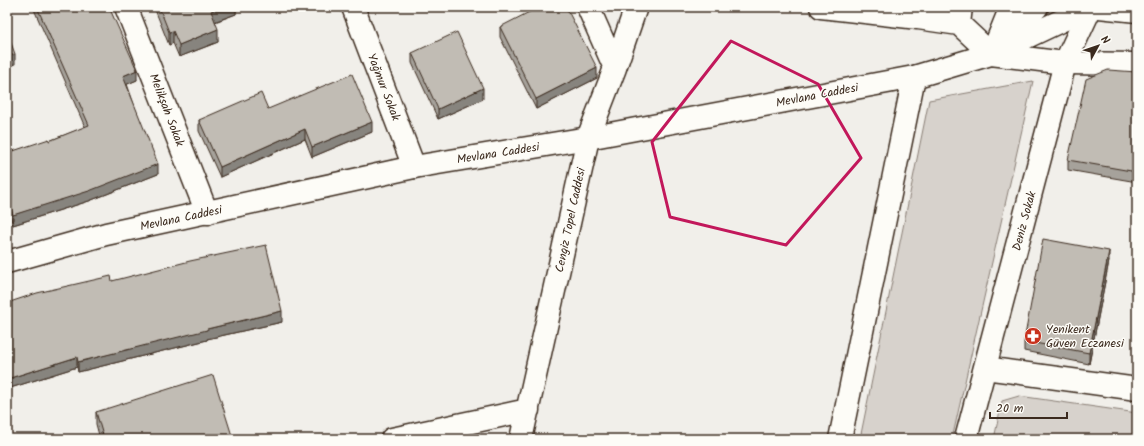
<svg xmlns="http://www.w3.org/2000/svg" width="1144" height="446" font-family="Kalam,sans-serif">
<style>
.green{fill:#d7d2cc;stroke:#897e75}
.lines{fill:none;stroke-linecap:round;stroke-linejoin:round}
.street-casing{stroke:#3b2a1e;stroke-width:25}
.secondary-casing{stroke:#3b2a1e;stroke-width:25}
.street{stroke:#fdfcf7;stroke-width:22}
.secondary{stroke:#fdfcf7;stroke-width:22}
.wall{fill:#a6a29b;stroke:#3b2a1e}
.shaded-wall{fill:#87847e;stroke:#3b2a1e}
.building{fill:#c1bcb4;stroke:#3b2a1e}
.marked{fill:none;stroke:#c2185b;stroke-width:3;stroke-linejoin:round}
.labels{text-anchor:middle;stroke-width:3;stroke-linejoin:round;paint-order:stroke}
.street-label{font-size:12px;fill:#3b2a1e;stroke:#fdfcf7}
.poi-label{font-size:12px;fill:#3b2a1e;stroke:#fdfcf7;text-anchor:start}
</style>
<rect width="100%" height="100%" fill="#f1efea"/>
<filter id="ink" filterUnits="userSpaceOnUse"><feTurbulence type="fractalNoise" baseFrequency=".025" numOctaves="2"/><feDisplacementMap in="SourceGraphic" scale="8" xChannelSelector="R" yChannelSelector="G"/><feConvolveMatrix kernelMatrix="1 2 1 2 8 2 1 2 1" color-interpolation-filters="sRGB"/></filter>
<g filter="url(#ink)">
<!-- green -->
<path class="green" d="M 1033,81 L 952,439 L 860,439 L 929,100 Z
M 1019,396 L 1137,413 L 1137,439 L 994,439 L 1002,401 Z"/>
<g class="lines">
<defs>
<path id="street" d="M 126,7 L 207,213
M 353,7 L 414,167
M 588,7 L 615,68
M 821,7 L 918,18 L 959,24
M 961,7 L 959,24 L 991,54
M 985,368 L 1137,389
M 392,439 L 528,410
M 521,439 L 588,138 L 615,68 L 636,7
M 840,439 L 914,77
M 966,439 L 1065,63 L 1091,7"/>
<path id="secondary" d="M 1099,7 L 1137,11
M 1002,43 L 1037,7
M 996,44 L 1011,7
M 991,54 L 1065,63 L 1137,64
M 7,262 L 106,234 L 414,167 L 588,138 L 914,77 L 991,54 L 1090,7"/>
</defs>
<!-- street casing -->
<use href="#street" class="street-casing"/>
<!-- secondary casing -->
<use href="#secondary" class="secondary-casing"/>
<!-- street -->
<use href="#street" class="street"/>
<!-- secondary -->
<use href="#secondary" class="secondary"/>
</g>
<!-- wall -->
<path class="wall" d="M 33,7 L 109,7 L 137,80 L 127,84 L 158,174 L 89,201 L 13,225 L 7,206 L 7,153 L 49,141 L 85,127 Z
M 154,7 L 236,7 L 236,14 L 215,22 L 218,42 L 179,57 L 173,43 L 169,45 Z
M 500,27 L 597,78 L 536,109 L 500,37 Z
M 412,53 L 483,99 L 438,119 L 412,63 Z
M 1137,72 L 1137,182 L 1068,170 L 1068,160 Z
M 268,109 L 372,132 L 312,157 L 305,139 L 220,177 L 199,131 L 199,120 Z
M 1109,261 L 1089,364 L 1024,351 L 1024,341 Z
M 112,281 L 282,322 L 207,339 L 207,340 L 78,372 L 77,367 L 7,389 L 7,303 Z
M 96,412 L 233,439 L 100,439 L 96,424 Z"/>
<!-- shaded-wall -->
<path class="shaded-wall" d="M 221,7 L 236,7 L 236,14 L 211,23 L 211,11 Z
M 218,29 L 218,42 L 179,57 L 179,45 Z
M 173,31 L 173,43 L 169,45 L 169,32 Z
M 15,54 L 15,64 L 7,66 L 7,57 Z
M 597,68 L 597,78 L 536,109 L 536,99 Z
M 137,70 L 137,80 L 123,86 L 123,76 Z
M 483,88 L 483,99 L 438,119 L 438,109 Z
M 372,122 L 372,132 L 312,157 L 312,147 Z
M 305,129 L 305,139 L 220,177 L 220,167 Z
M 158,164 L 158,174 L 89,201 L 13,225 L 13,215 Z
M 1109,251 L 1109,261 L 1089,364 L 1089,353 Z
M 282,311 L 282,322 L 207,339 L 207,340 L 78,372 L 78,362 L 207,329 Z
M 77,357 L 77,367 L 7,389 L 7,379 Z"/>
<!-- building -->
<path class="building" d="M 37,7 L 109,7 L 137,70 L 123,76 L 158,164 L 89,191 L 13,215 L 7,196 L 7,153 L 49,139 L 49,141 L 89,125 Z
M 159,7 L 221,7 L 211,11 L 218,29 L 179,45 L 173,31 L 169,32 Z
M 539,7 L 566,7 L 597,68 L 536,99 L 500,27 Z
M 7,32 L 15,54 L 7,57 Z
M 457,32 L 483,88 L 438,109 L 412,53 Z
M 1108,70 L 1137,72 L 1137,172 L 1068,160 L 1086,79 Z
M 352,74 L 372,122 L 312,147 L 305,129 L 220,167 L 199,120 L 261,93 L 268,109 Z
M 1043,239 L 1109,251 L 1089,353 L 1024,341 Z
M 266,245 L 282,311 L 207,329 L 207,330 L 78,362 L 77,357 L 7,379 L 7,303 L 37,293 L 111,276 L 112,281 L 190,261 Z
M 213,375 L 233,439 L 104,439 L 96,412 Z"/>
</g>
<!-- marked area -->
<path class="marked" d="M 731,41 L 818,84 L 861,158 L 786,245 L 670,217 L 652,142 Z"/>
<!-- icons -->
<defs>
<symbol id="pharmacy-disc" viewBox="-11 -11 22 22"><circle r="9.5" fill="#c8321e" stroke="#fdfcf7"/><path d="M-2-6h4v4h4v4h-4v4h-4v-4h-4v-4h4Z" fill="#fff"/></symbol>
</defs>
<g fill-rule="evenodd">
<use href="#pharmacy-disc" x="1023" y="326" width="20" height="20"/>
</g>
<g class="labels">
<!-- street labels -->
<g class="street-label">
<text transform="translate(384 87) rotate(69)" y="4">Yağmur Sokak</text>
<text transform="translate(817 95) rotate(-11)" y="4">Mevlana Caddesi</text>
<text transform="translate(167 110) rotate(69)" y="4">Melikşah Sokak</text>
<text transform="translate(498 153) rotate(-9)" y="4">Mevlana Caddesi</text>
<text transform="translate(181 218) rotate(-12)" y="4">Mevlana Caddesi</text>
<text transform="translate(570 220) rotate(-78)" y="4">Cengiz Topel Caddesi</text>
<text transform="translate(1024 221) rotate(-75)" y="4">Deniz Sokak</text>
</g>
<!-- poi labels -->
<g class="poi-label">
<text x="1046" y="333">Yenikent<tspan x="1046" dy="14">Güven Eczanesi</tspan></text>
</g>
</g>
<!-- margin -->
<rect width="1144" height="446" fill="none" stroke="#fdfcf7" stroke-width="24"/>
<rect x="12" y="12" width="1120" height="422" fill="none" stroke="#3b2a1e" stroke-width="1.5" filter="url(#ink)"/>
<!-- north arrow -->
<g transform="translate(1098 46) rotate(50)" stroke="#fdfcf7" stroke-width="3" paint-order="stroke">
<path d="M0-3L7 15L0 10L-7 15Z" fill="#3b2a1e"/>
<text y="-6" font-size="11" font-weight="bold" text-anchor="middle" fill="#3b2a1e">N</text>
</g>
<!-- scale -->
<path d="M990 412v6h77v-6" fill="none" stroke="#3b2a1e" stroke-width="2"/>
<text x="996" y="412" font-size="12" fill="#3b2a1e" stroke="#fdfcf7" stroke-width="3" paint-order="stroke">20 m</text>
</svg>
